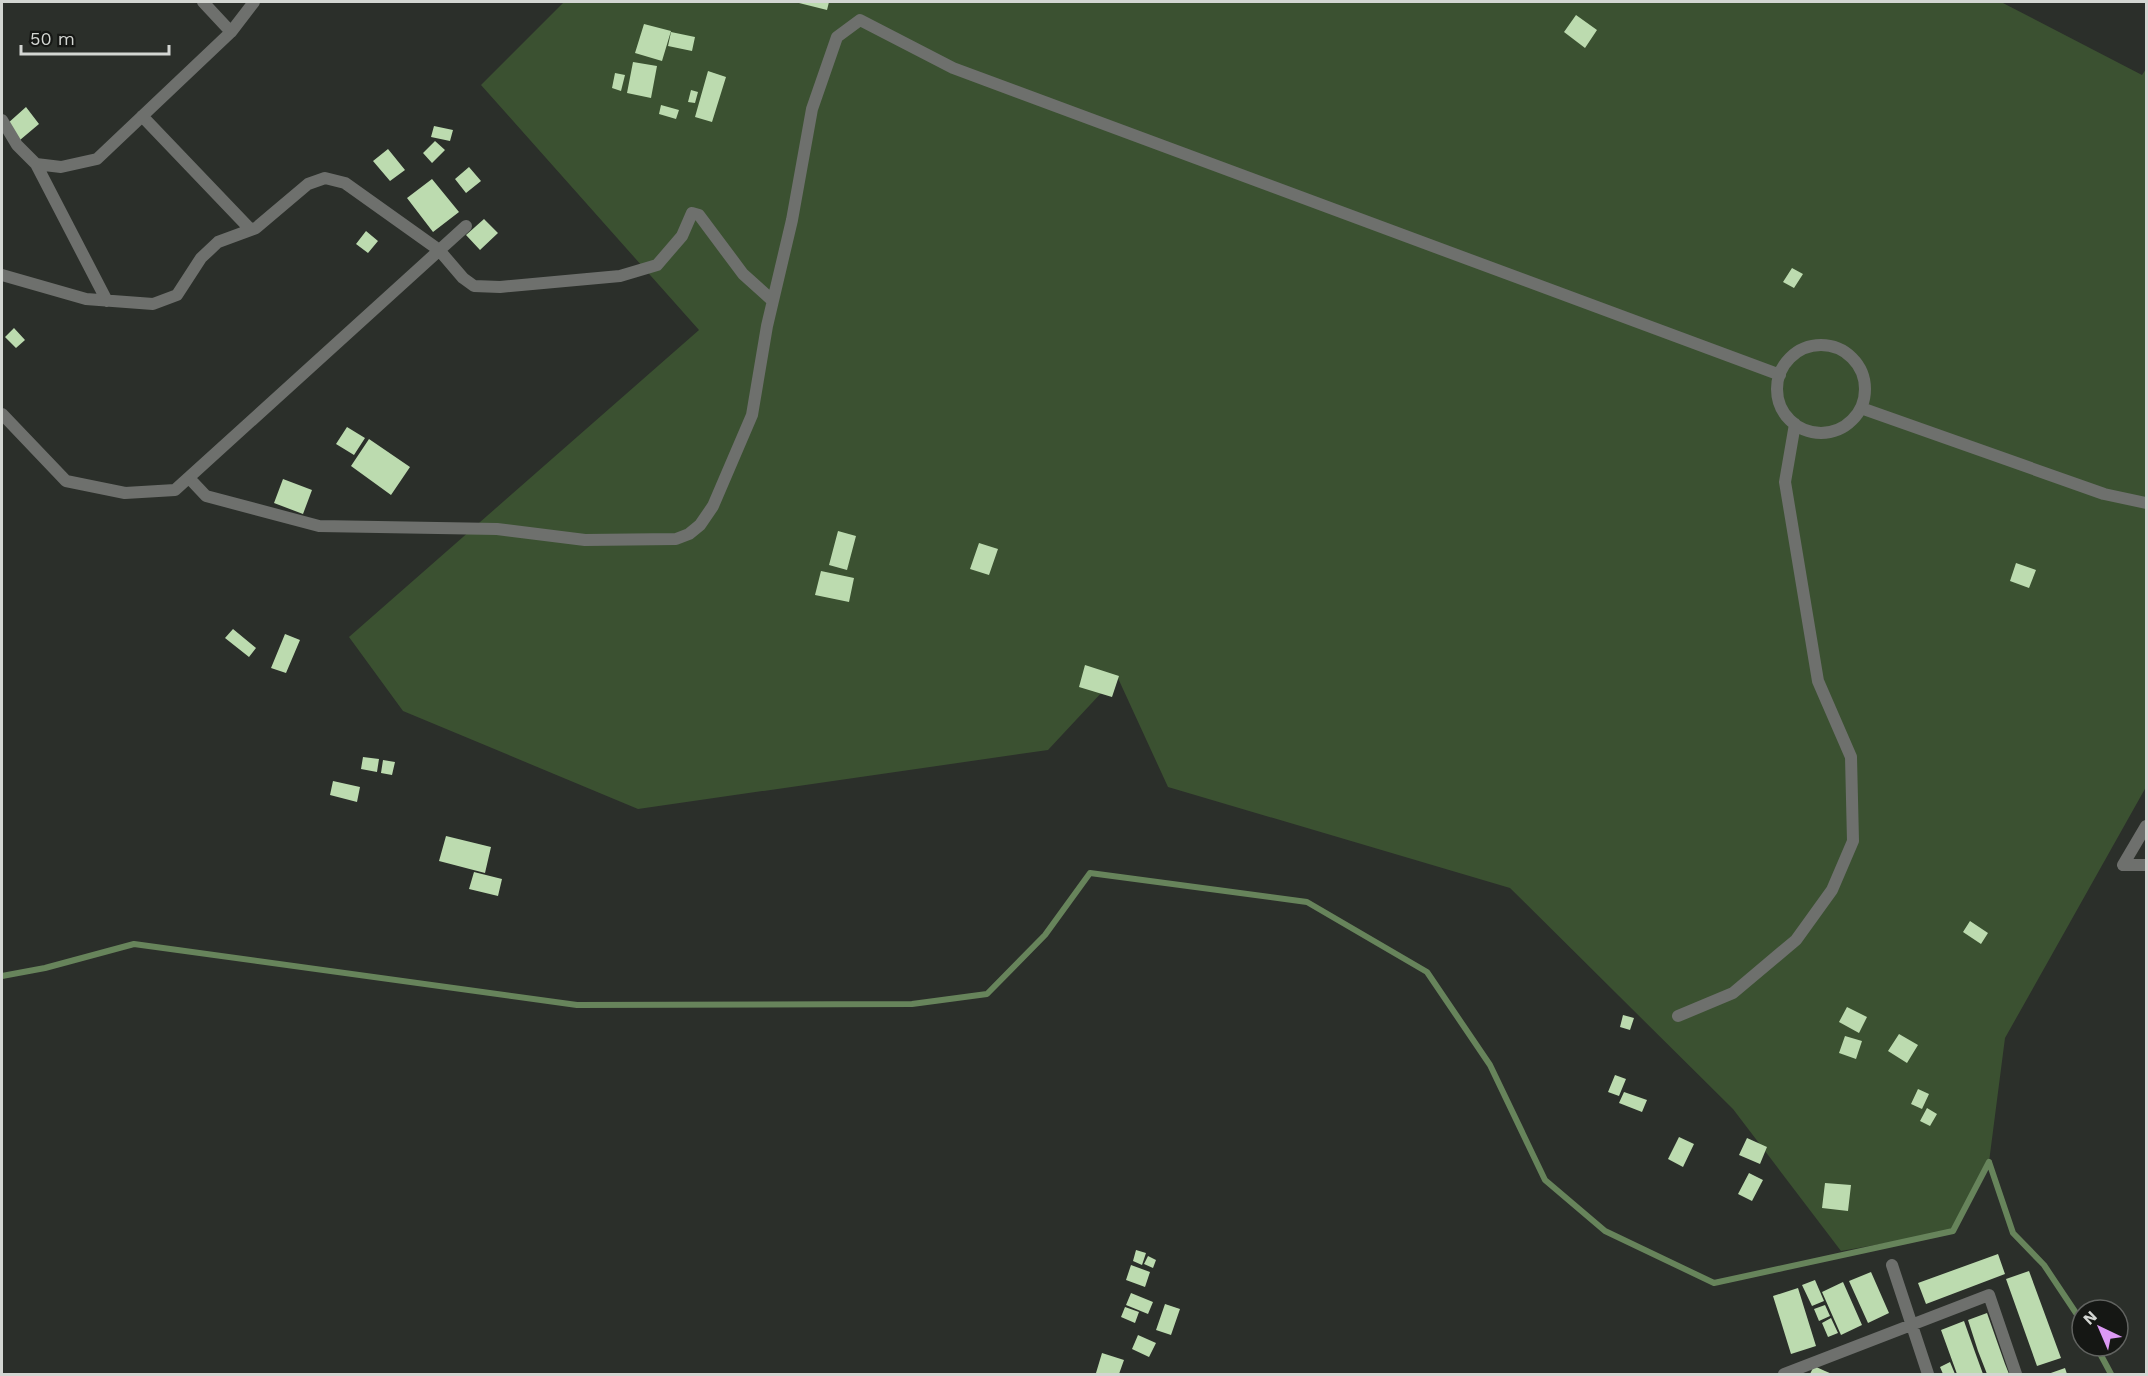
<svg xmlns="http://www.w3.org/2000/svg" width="2148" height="1376" font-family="'Work Sans',sans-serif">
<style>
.grass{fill:#3b5131}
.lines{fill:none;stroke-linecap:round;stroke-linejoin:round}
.stream{stroke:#67845b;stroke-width:6}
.building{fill:#bcdbaf}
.street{stroke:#6e706d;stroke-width:12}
</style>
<rect width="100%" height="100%" fill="#2b2f2a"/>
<!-- grass -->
<path class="grass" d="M 564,2 L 2001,2 L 2142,75 L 2146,69 L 2146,787 L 2005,1038 L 1989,1162 L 1953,1231 L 1841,1251 L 1733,1109 L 1510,888 L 1168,787 L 1117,676 L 1048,750 L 638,809 L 403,711 L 349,637 L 699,330 L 481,85 Z"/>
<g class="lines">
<!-- stream -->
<path class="stream" d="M 2,976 L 45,968 L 134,944 L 577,1005 L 912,1004 L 987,994 L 1045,935 L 1090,873 L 1307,902 L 1427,972 L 1490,1065 L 1545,1180 L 1605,1231 L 1714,1283 L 1953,1231 L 1989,1162
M 1989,1162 L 2013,1233 L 2044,1265 L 2082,1322
M 2096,1346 L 2111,1374"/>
</g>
<!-- building -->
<path class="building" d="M 795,2 L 829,2 L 827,10 Z
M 1576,15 L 1597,30 L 1585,48 L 1564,32 Z
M 644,24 L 671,31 L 662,61 L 635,53 Z
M 671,32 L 695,37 L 692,51 L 668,46 Z
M 633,62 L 657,66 L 651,98 L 627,93 Z
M 708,71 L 726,77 L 712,122 L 695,117 Z
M 615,73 L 625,75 L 621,91 L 612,88 Z
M 691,90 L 698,92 L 695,103 L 688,102 Z
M 661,105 L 679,110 L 676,119 L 659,114 Z
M 26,107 L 39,124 L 20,140 L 7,124 Z
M 434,126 L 453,130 L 450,141 L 431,137 Z
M 435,141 L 445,150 L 432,163 L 423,153 Z
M 388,149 L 405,170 L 390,181 L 373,161 Z
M 469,167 L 481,181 L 466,193 L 455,179 Z
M 432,179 L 459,212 L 433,232 L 407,198 Z
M 484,219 L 498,233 L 480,250 L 466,235 Z
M 366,231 L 378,241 L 368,253 L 356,244 Z
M 1792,268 L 1803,274 L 1794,288 L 1783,282 Z
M 14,328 L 25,340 L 16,348 L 5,337 Z
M 347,427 L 365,438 L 354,455 L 336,444 Z
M 369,439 L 410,467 L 391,495 L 351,466 Z
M 283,479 L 312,490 L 303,514 L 274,503 Z
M 838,531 L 856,536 L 847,570 L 829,565 Z
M 979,543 L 998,549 L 989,575 L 970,569 Z
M 2016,563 L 2036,570 L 2029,588 L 2010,581 Z
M 821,571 L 854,578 L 849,602 L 815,595 Z
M 233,629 L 256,648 L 249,657 L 225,638 Z
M 285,634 L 300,640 L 286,673 L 271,668 Z
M 1085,665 L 1119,676 L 1112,697 L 1079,687 Z
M 363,757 L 379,759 L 377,772 L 361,769 Z
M 383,760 L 395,762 L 392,775 L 381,773 Z
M 333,781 L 360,787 L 357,802 L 330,795 Z
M 446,836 L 491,847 L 485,873 L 439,861 Z
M 474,872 L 502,879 L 498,896 L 469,889 Z
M 1970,921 L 1988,933 L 1981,944 L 1963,932 Z
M 1847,1007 L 1867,1017 L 1859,1033 L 1839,1022 Z
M 1623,1015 L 1634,1018 L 1630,1030 L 1620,1027 Z
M 1899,1034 L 1918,1045 L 1907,1063 L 1888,1051 Z
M 1845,1036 L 1862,1041 L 1856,1059 L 1839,1053 Z
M 1615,1075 L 1626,1079 L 1619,1096 L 1608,1092 Z
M 1918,1089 L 1929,1094 L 1922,1109 L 1911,1104 Z
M 1624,1092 L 1647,1100 L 1642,1112 L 1619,1103 Z
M 1927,1108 L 1937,1114 L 1930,1126 L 1920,1121 Z
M 1679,1137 L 1694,1144 L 1683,1167 L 1668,1159 Z
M 1747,1138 L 1767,1147 L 1760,1164 L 1739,1155 Z
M 1749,1173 L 1763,1180 L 1752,1201 L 1738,1194 Z
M 1825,1183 L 1851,1185 L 1848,1211 L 1822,1208 Z
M 1136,1250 L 1146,1253 L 1142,1265 L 1133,1261 Z
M 1998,1254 L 2005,1274 L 1926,1304 L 1918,1283 Z
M 1148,1256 L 1156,1260 L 1153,1268 L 1144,1264 Z
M 1131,1265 L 1150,1272 L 1145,1287 L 1126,1280 Z
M 2029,1271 L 2061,1358 L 2037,1366 L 2006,1279 Z
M 1871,1272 L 1889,1313 L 1868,1323 L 1849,1281 Z
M 1815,1280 L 1824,1301 L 1812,1306 L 1802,1285 Z
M 1843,1282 L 1862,1325 L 1841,1335 L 1822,1292 Z
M 1798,1288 L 1816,1346 L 1791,1354 L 1773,1296 Z
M 1131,1293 L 1153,1302 L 1148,1314 L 1126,1305 Z
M 1165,1304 L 1180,1309 L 1171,1335 L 1156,1330 Z
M 1825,1305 L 1830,1316 L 1819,1321 L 1814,1309 Z
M 1125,1307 L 1139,1312 L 1135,1323 L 1121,1317 Z
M 1987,1313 L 2005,1364 L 2009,1374 L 1987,1374 L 1978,1351 L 1968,1320 Z
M 1831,1318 L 1838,1333 L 1828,1337 L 1822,1323 Z
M 1964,1321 L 1975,1352 L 1983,1374 L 1957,1374 L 1941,1330 Z
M 1138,1335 L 1156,1343 L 1149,1357 L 1132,1349 Z
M 1102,1353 L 1124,1360 L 1119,1374 L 1096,1373 Z
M 1950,1362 L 1955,1374 L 1943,1374 L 1940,1367 Z
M 1814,1366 L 1825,1371 L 1832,1374 L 1810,1374 Z
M 2065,1368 L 2067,1374 L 2048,1374 Z"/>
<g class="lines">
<!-- street -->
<path class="street" d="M 203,2 L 231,32
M 142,116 L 251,230
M 2,120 L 17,145 L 36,164 L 61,167 L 97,159 L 231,32 L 254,2
M 36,164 L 107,301
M 2,275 L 86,299 L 153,304 L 177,295 L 201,258 L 218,242 L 256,228 L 308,184 L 325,178 L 345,183 L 439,250 L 463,278 L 474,286 L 500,287 L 620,276 L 657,265 L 682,236 L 692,213 L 699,215 L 743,274 L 773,301
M1777 389a44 44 0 1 1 88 0a44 44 0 1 1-88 0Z
M 1861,408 L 2104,494 L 2146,503
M 2,414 L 66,481 L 125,493 L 175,490 L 466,226
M 189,478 L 206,496 L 319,526 L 497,529 L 585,540 L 676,539 L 689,534 L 700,525 L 713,506 L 752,415 L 767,326 L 792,220 L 812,109 L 837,37 L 860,20 L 953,68 L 1780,375
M 2123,865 L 2146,826
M 2123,865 L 2146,865
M 1678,1016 L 1733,993 L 1796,940 L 1832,890 L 1853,841 L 1851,757 L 1818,681 L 1785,482 L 1795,424
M 1892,1265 L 1928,1374
M 1784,1374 L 1989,1295 L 2016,1374"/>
</g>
<!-- border -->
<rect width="2148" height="1376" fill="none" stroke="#d3d6d2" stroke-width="6"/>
<!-- north arrow -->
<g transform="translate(2100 1328) rotate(316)"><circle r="28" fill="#151714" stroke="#616360" stroke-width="1.5"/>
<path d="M0-4.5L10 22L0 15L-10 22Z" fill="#dc99f4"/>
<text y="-9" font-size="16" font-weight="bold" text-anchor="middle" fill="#d3d6d2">N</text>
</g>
<!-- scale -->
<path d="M21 45v9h148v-9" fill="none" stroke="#d3d6d2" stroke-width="3"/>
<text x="30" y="45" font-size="18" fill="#d3d6d2" stroke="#151714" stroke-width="4.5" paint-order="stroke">50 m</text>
</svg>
